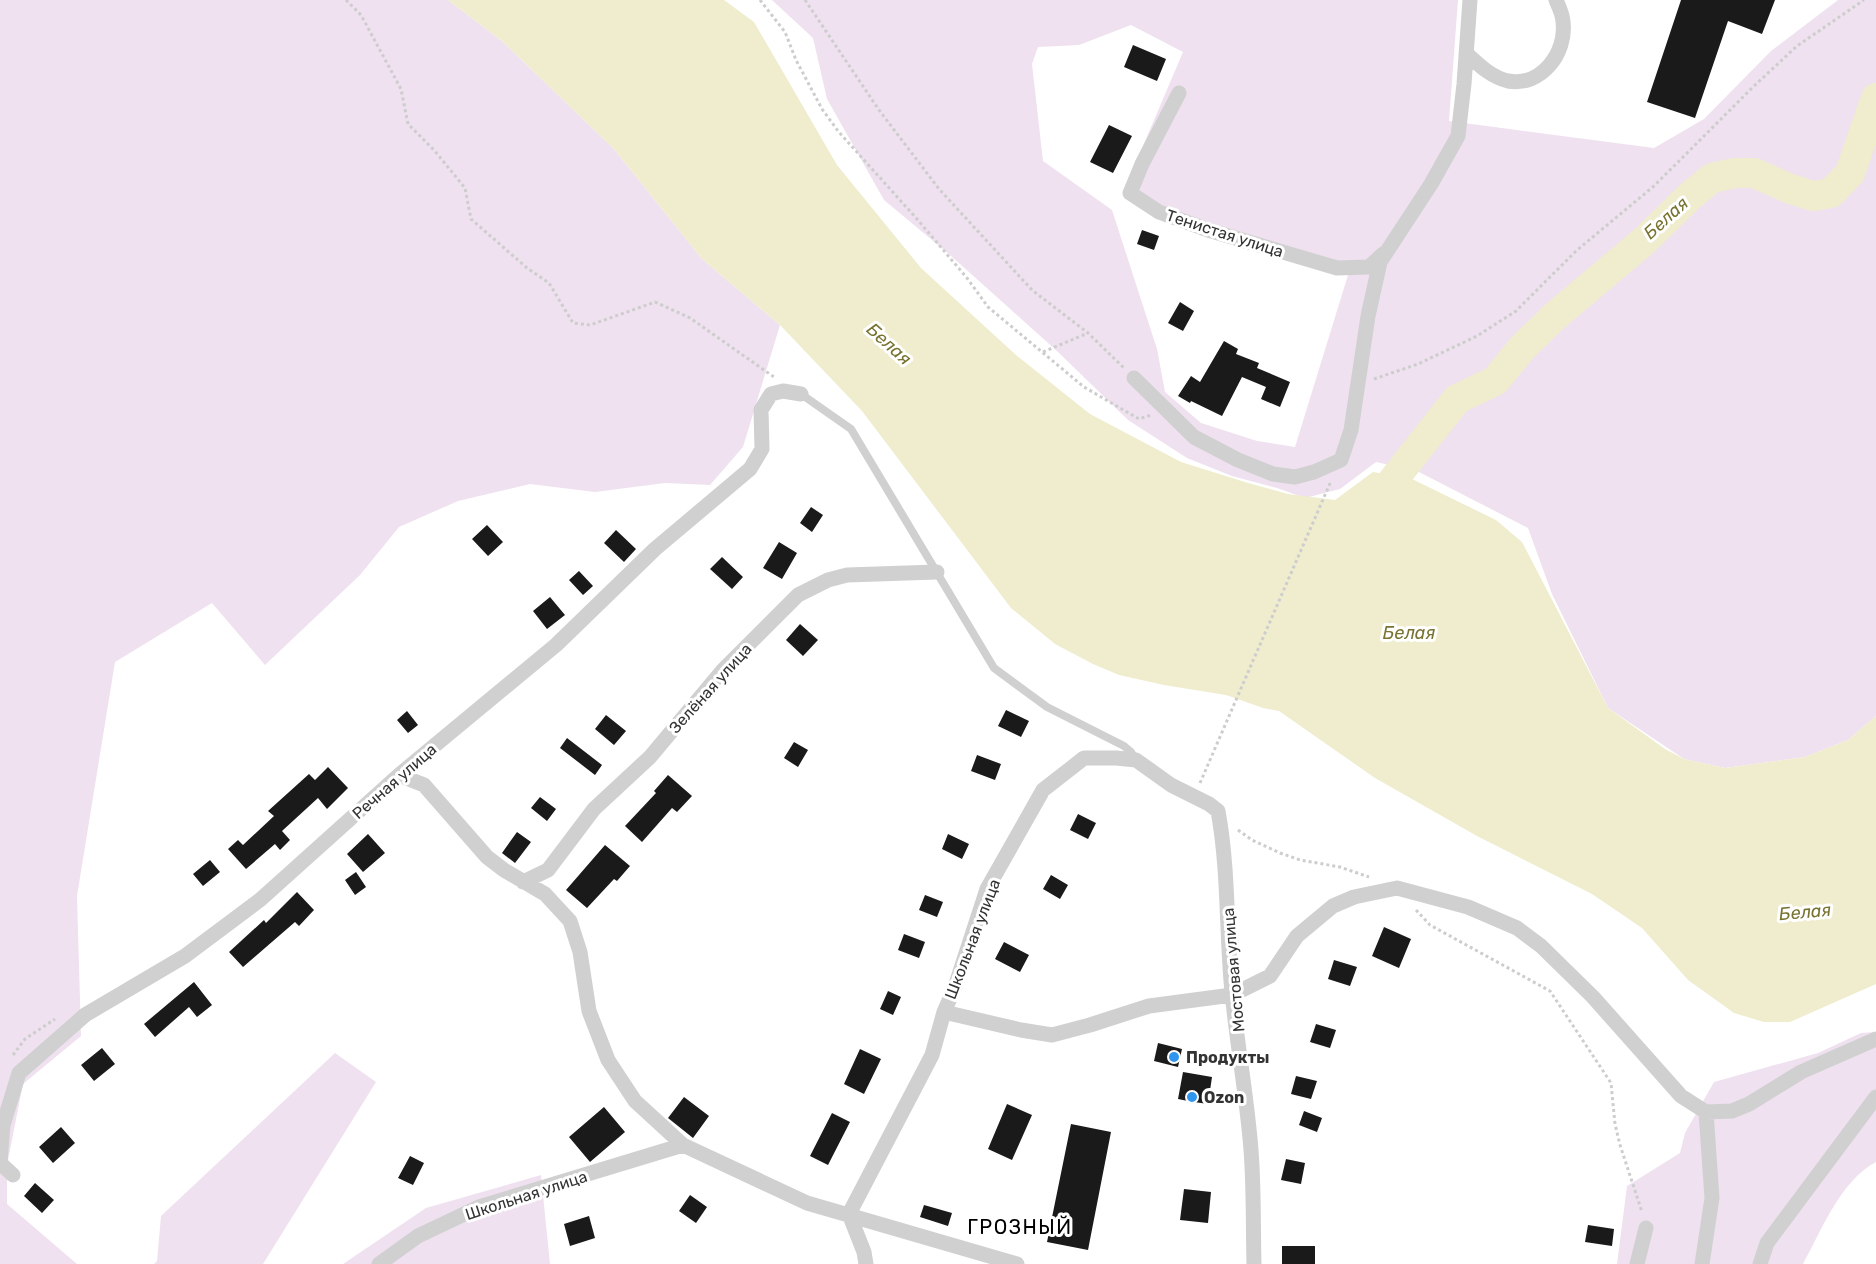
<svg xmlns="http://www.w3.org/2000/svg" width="1876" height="1264" font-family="Rubik,sans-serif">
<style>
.green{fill:#efe1ef;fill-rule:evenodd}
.water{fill:#efedcd}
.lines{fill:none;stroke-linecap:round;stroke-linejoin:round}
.river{stroke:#efedcd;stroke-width:30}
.building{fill:#1a1a1a}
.path{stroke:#cdcdcd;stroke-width:3;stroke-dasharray:3 3;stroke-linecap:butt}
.service{stroke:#d0d0d0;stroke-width:8}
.minor{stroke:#d0d0d0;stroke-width:15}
.poi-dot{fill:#3095ee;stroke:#fff;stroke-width:2}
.labels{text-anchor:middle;stroke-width:6;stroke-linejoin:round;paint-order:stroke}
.street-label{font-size:16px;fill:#333;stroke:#fff}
.poi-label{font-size:16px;font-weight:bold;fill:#333;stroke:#fff;text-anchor:start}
.water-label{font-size:18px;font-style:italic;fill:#787330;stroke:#fff}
.quarter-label{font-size:20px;letter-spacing:1.5px;fill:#000;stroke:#fff}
</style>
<rect width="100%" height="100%" fill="#fff"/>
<!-- green -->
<path class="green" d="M 0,0 L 448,0 L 502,41 L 614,149 L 702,259 L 780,325 L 743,447 L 710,485 L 665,483 L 595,492 L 530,484 L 458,501 L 399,527 L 360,575 L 265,665 L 212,603 L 115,662 L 77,896 L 81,1036 L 23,1084 L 7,1165 L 7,1204 L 77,1264 L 0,1264 Z
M 772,0 L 1458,0 L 1449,121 L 1654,148 L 1704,119 L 1771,51 L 1838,0 L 1876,0 L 1876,716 L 1848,740 L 1805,757 L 1725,768 L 1684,759 L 1608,708 L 1552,594 L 1528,528 L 1417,471 L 1376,462 L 1340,489 L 1305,498 L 1277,488 L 1232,476 L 1187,458 L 1128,420 L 1057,351 L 950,255 L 884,200 L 827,99 L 813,38 ZM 1131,25 L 1183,52 L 1123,193 L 1198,232 L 1348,275 L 1295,447 L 1257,441 L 1201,423 L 1165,392 L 1157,349 L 1112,210 L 1043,161 L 1032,64 L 1038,47 L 1079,45 Z
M 1876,1032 L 1876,1162 C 1841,1180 1821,1231 1803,1264 L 1617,1264 L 1627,1186 L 1680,1153 L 1685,1133 L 1714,1082 L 1818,1053 L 1861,1033 Z
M 335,1053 L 376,1082 L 263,1264 L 154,1264 L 157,1261 L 161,1216 Z
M 541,1175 L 550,1264 L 343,1264 L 426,1208 Z"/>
<!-- water -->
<path class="water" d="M 448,0 L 724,0 L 754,22 L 837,165 L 921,268 L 1016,355 L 1090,414 L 1181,462 L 1248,483 L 1288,494 L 1335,500 L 1373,472 L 1412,479 L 1496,520 L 1522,542 L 1608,708 L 1665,749 L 1684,759 L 1725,768 L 1805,757 L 1848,740 L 1876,716 L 1876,984 L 1790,1022 L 1764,1022 L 1734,1013 L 1688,980 L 1642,928 L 1592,894 L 1477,836 L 1375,778 L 1279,711 L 1263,708 L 1226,695 L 1164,685 L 1119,675 L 1093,664 L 1055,644 L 1011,608 L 862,411 L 780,325 L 702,259 L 614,149 L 502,41 Z"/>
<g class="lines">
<!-- river -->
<path class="river" d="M 1372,507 L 1457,399 L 1495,381 L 1522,348 L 1555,316 L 1644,241 L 1689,197 L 1712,178 L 1735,173 L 1754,173 L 1788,188 L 1813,196 L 1831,193 L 1850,173 L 1876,98"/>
</g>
<!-- building -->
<path class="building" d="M 1681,0 L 1775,0 L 1762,34 L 1728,21 L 1695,118 L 1647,102 Z
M 1133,45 L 1166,59 L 1157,81 L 1124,67 Z
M 1109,125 L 1132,136 L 1113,173 L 1090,162 Z
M 1142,230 L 1159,236 L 1154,250 L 1137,244 Z
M 1180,302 L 1194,311 L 1183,331 L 1168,323 Z
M 1224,341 L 1238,349 L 1236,354 L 1259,363 L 1257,368 L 1290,382 L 1280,407 L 1261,399 L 1266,387 L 1242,377 L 1222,416 L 1191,401 L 1190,403 L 1178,396 L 1191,376 L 1200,382 Z
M 811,507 L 823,515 L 812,532 L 800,523 Z
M 487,525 L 503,542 L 488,556 L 472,539 Z
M 616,530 L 636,549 L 624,562 L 604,543 Z
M 779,542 L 797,553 L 782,579 L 763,568 Z
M 722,557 L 743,577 L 732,589 L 710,569 Z
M 579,571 L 593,586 L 583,595 L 569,580 Z
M 550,597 L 565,615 L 547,629 L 533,611 Z
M 800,624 L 818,640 L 803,656 L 786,640 Z
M 1006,710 L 1029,721 L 1021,737 L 998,726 Z
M 407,711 L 418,725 L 408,733 L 397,720 Z
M 606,715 L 626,731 L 614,745 L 595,729 Z
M 567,738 L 602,765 L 595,775 L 560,748 Z
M 794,742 L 808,750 L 798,767 L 784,758 Z
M 977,755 L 1001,764 L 995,780 L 971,771 Z
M 328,767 L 348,788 L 327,809 L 318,798 L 282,831 L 290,840 L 280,850 L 275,844 L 246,869 L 228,849 L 238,840 L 243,845 L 274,816 L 268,811 L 309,774 L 315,780 Z
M 668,775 L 692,796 L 677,812 L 672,808 L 642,842 L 625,826 L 656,793 L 654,791 Z
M 540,797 L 556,809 L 547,821 L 531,808 Z
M 1078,814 L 1096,823 L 1088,839 L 1070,830 Z
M 517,832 L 531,842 L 515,863 L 502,853 Z
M 368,834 L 385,853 L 363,872 L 347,854 Z
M 948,834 L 969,844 L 962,859 L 942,849 Z
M 605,845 L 630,866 L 617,881 L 614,879 L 587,908 L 566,890 Z
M 210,860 L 220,872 L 203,886 L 193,874 Z
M 356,872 L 366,887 L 355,895 L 345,880 Z
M 1051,875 L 1068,885 L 1060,899 L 1043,889 Z
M 297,892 L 314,910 L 299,926 L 295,922 L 243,967 L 229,952 L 264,920 L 266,923 Z
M 925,895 L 943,902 L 937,917 L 919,910 Z
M 1384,927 L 1411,939 L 1399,968 L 1372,956 Z
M 904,934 L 925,942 L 919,958 L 898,950 Z
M 1004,942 L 1029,955 L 1020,972 L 995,959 Z
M 1334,960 L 1357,967 L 1350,986 L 1328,979 Z
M 194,982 L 212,1005 L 197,1017 L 189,1007 L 155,1037 L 144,1024 Z
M 888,991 L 901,997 L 893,1015 L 880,1009 Z
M 1316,1024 L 1336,1030 L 1330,1048 L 1310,1042 Z
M 1158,1043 L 1182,1049 L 1178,1067 L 1154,1061 Z
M 102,1048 L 115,1064 L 94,1081 L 81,1065 Z
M 860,1049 L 881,1059 L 864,1094 L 844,1084 Z
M 1183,1072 L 1212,1077 L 1208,1104 L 1194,1102 L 1194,1099 L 1193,1102 L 1178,1099 Z
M 1296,1076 L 1317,1081 L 1311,1099 L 1291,1094 Z
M 684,1097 L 709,1116 L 693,1138 L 668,1118 Z
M 1007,1104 L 1032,1115 L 1012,1160 L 988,1149 Z
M 604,1107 L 625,1132 L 590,1162 L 569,1137 Z
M 1304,1111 L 1322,1118 L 1317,1132 L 1299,1125 Z
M 832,1113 L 850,1122 L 828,1165 L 810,1156 Z
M 1071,1124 L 1111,1132 L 1088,1250 L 1047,1242 Z
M 61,1127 L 75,1143 L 53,1163 L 39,1147 Z
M 410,1156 L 424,1163 L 413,1185 L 398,1178 Z
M 1286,1159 L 1305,1163 L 1301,1184 L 1281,1180 Z
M 35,1183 L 54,1200 L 42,1213 L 24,1196 Z
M 1184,1189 L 1211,1192 L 1208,1223 L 1180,1220 Z
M 690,1195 L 707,1207 L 696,1223 L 679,1211 Z
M 924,1205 L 952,1213 L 948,1226 L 920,1217 Z
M 589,1216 L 595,1238 L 570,1246 L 564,1224 Z
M 1588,1225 L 1614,1229 L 1612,1246 L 1585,1242 Z
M 1282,1246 L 1315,1246 L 1315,1264 L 1282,1264 Z"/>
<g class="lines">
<!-- path -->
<path class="path" d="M 346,0 L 361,15 L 401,89 L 408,124 L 434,150 L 465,188 L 471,219 L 527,268 L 549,283 L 573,323 L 590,325 L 655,302 L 690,318 L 774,377
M 760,0 L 785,32 L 796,60 L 822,109 L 838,131 L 917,219 L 967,278 L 988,307 L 1084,387 L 1139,419 L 1151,415
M 805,0 L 879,110 L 939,189 L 1032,290 L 1088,333 L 1124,368
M 1043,352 L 1088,333
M 1374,379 L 1418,364 L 1477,336 L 1516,311 L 1576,251 L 1654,186 L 1753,87 L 1797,46 L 1864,0
M 1200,783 L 1331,481
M 1238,830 L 1252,840 L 1280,853 L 1300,860 L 1340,867 L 1369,877
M 1416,910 L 1430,925 L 1550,991 L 1611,1083 L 1615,1124 L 1620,1145 L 1642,1212
M 13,1055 L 25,1039 L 55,1019"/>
<!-- service -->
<path class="service" d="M 801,394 L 851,429 L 994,668 L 1047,707 L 1124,746 L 1131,752 L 1136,760"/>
<!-- minor -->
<path class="minor" d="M 1466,53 C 1479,65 1491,77 1508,81 C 1541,87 1567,53 1563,22 C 1563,15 1559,7 1556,0
M 1179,93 L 1142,164 L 1130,193 L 1159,212 L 1208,230 L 1337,268 L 1369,267 L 1383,254
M 1134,378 L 1194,437 L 1238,460 L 1273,474 L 1295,477 L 1314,472 L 1341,460 L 1351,430 L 1368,316 L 1380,262 L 1431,184 L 1458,136 L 1464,84 L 1470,0
M 399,775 L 424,785 L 487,857 L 504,870 L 545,894 L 570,921 L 580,952 L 589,1011 L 608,1060 L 635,1101 L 683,1145 L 807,1203 L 1017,1264
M 523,882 L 548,870 L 594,809 L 650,757 L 723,670 L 798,595 L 828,580 L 847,575 L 937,572
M 944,1012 L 1021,1030 L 1052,1035 L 1090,1025 L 1149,1006 L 1232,995 L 1270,976 L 1297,936 L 1333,906 L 1354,897 L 1397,888 L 1468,907 L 1517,928 L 1541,946 L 1593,997 L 1681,1096 L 1706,1112 L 1712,1198 L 1702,1264
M 1706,1112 L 1732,1111 L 1749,1104 L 1801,1072 L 1876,1039
M 13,1175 L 0,1163 L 3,1125 L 19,1073 L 85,1015 L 185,956 L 261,899 L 399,775 L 556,645 L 655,549 L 750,469 L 762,449 L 761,410 L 771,394 L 783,391 L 801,394
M 379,1264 L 418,1236 L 479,1207 L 683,1145
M 866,1264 L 864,1252 L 849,1214 L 932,1055 L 944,1012 L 955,987 L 987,889 L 1043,790 L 1084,758 L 1116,758 L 1136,760 L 1171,785 L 1209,804 L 1218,811 C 1229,871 1226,932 1232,992 C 1237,1045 1247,1097 1251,1150 C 1254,1188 1253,1226 1254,1264
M 1637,1264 L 1646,1228
M 1760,1264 L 1767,1243 L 1876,1097"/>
</g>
<!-- markers -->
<g class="poi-dot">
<circle cx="1174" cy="1057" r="6"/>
<circle cx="1192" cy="1097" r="6"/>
</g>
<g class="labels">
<!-- street labels -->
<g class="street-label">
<text transform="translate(1225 233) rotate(18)" y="6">Тенистая улица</text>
<text transform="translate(710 688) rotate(-48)" y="6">Зелёная улица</text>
<text transform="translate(394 781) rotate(-41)" y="6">Речная улица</text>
<text transform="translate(972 939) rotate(-69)" y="6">Школьная улица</text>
<text transform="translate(1233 970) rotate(-95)" y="6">Мостовая улица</text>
<text transform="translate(526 1195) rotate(-18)" y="6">Школьная улица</text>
</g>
<!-- poi labels -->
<g class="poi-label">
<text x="1186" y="1063">Продукты</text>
<text x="1204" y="1103">Ozon</text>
</g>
<!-- water labels -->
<g class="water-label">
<text transform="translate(1666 218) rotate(-42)" y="6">Белая</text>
<text transform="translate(889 344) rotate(42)" y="6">Белая</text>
<text x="1409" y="639">Белая</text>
<text transform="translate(1805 912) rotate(-5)" y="6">Белая</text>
</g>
<!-- quarter labels -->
<g class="quarter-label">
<text x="1020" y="1234">ГРОЗНЫЙ</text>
</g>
</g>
</svg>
